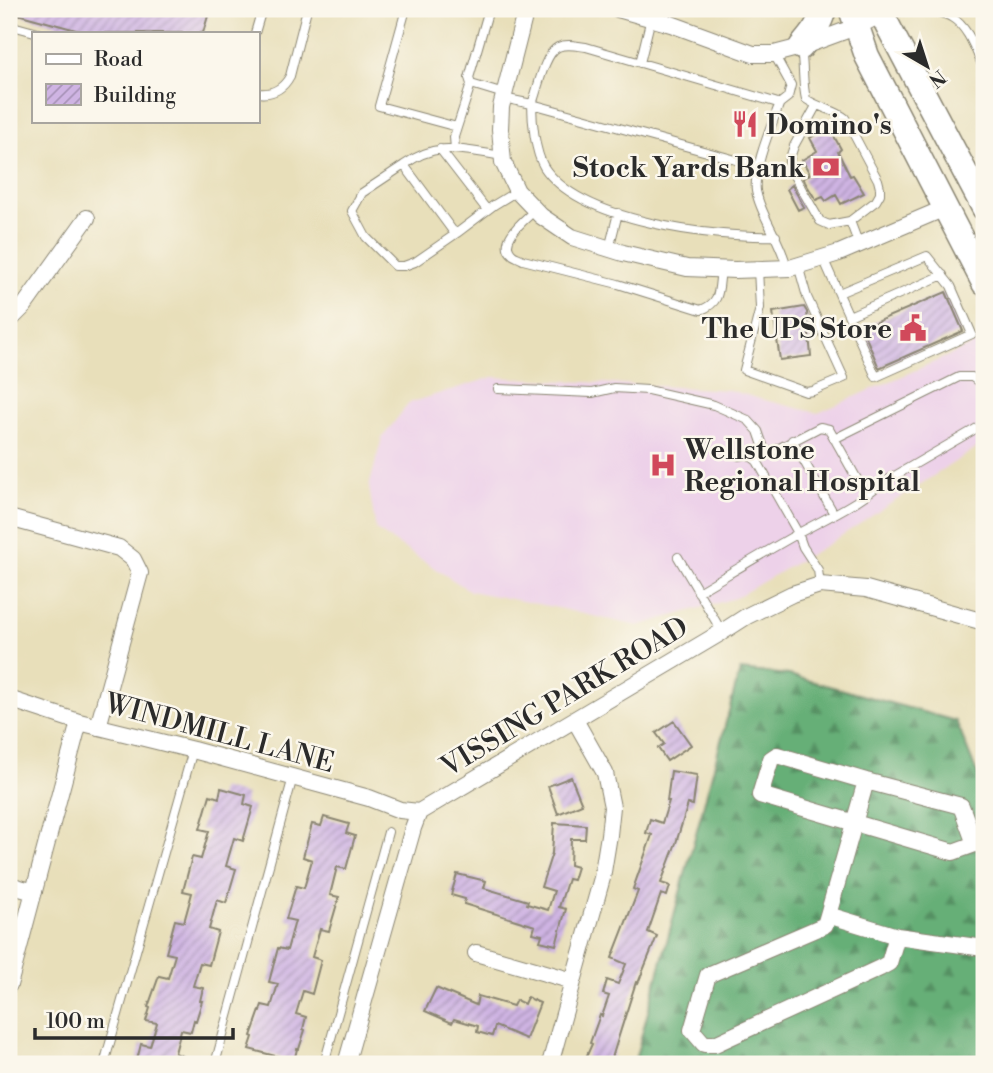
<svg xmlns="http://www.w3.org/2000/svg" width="993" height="1073" font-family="'Libre Bodoni',serif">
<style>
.built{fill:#edd1e9}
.forest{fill:url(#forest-firs);stroke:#486d51;stroke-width:2}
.building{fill:url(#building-hatch)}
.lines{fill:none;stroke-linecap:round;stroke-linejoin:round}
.lane-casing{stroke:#8a8572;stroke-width:10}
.street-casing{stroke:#8a8572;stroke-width:18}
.primary-casing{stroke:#8a8572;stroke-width:27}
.lane{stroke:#fff;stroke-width:8}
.street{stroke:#fff;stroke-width:16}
.primary{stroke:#fff;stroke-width:24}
.labels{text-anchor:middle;stroke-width:5;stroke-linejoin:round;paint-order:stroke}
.poi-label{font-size:28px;font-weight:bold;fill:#2b2b2b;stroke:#fbf7ec;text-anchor:start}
.street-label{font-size:28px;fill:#2b2b2b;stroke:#fbf7ec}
</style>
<defs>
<pattern id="forest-firs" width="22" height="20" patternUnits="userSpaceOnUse" patternTransform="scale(1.75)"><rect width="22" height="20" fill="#66af77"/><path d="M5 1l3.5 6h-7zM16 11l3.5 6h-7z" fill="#548f62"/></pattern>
<pattern id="building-hatch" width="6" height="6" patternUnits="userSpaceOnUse" patternTransform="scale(1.75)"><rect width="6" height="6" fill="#cfb4e3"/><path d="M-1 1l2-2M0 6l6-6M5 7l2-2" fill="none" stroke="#a893b8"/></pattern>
</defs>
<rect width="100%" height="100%" fill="#fbf7ec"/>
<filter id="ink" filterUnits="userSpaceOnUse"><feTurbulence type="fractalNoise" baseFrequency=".0143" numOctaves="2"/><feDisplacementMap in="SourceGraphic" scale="14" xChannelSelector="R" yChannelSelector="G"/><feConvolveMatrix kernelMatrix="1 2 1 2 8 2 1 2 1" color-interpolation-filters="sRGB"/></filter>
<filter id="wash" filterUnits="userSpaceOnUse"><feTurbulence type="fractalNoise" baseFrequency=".00686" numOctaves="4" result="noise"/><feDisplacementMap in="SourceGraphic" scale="28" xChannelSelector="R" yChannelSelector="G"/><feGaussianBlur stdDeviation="1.57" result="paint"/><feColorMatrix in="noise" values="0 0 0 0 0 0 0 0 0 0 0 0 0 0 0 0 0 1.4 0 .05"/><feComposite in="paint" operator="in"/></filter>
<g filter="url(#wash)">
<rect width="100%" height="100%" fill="#e8dfba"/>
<!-- built -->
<path class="built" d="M 984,340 L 984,443 L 830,543 L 735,598 L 638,626 L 553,607 L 470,591 L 376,530 L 369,487 L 382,438 L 409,403 L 493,377 L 729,390 L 764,400 L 818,413 Z"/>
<!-- forest -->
<path class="forest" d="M 740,670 L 789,675 L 956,721 L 984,791 L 984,1064 L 634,1064 Z"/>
<g id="blocks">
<!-- building -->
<path class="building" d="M 11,9 L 210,9 L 203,33 L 87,33 L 10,12 Z
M 829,127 L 841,149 L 838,152 L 850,176 L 853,175 L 864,193 L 841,204 L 836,195 L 826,201 L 823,197 L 816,200 L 803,179 L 810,174 L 802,160 L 817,151 L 810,138 Z
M 792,185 L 804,207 L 798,210 L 787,189 Z
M 946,292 L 963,331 L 879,368 L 862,328 Z
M 804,307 L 807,312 L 811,356 L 780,360 L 773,312 Z
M 674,721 L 691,745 L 667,761 L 658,748 L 664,744 L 656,733 Z
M 671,771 L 697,775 L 693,805 L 688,804 L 676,843 L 661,883 L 670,886 L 667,896 L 661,894 L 648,932 L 657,936 L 638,983 L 636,982 L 610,1064 L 583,1064 L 592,1044 L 590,1043 L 600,1015 L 602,1016 L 609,996 L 603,994 L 607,980 L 618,984 L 626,964 L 612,958 L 638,891 L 633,889 L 652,835 L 646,833 L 650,819 L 662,823 L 669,801 L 667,801 Z
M 571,777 L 582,804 L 558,814 L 548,786 Z
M 221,788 L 246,795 L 244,804 L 253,807 L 243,841 L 234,838 L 226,866 L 236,869 L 226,903 L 217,900 L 209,929 L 218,932 L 209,965 L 200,963 L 193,986 L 203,988 L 200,1001 L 202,1001 L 196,1021 L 194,1020 L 191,1032 L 181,1030 L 175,1053 L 183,1056 L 181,1064 L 136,1064 L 141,1044 L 150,1046 L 157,1023 L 146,1021 L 150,1008 L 148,1007 L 159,976 L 168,978 L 175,955 L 166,953 L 175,920 L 184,922 L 192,893 L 183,891 L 192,857 L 201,859 L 209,831 L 200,829 L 210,795 L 219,798 Z
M 324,817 L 349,824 L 346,833 L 355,836 L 346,869 L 337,867 L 330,895 L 339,897 L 329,931 L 320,929 L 312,957 L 321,960 L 312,994 L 303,991 L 296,1014 L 306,1017 L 303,1029 L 305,1030 L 299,1049 L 297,1049 L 294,1061 L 249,1049 L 253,1037 L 251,1036 L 262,1005 L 271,1007 L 278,984 L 269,982 L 278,948 L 287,950 L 295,921 L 286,919 L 296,886 L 304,888 L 312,860 L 303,857 L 312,824 L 321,826 Z
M 554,823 L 586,825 L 585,839 L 571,839 L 570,865 L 577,867 L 573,880 L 568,879 L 559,907 L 566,909 L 556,945 L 540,941 L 542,935 L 533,933 L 535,926 L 464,904 L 465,899 L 451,895 L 457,874 L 486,881 L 484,888 L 528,901 L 527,904 L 548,910 L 554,891 L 541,887 L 552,853 Z
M 436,988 L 476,1005 L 478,996 L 513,1006 L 516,1000 L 524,1004 L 527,997 L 540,1003 L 526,1039 L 495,1026 L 492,1036 L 477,1032 L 478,1026 L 454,1019 L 452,1023 L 425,1011 Z"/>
</g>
</g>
<g filter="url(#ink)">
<use href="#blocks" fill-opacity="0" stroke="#8a8572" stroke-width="2"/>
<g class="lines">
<defs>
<path id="lane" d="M 406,9 L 379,106 L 457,127
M 930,9 C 937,12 945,14 951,17 C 969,27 976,52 984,69
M 886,13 L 918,9
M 9,25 L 38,33
M 255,33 L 262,9
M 801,49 C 804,66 802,82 806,99 C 819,108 836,110 845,118 L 878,180 L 880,188 L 880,194 L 876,201 L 850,221 L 859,245
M 774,54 L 791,85 L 788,97 L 779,104
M 640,63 L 651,18
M 471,84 L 469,78 L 489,9
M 257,93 C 272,95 283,89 290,76 L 307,9
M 503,98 L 532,104 C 538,89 544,54 558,47 C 567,43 577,46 586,47 L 778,103 L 779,105 C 771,127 753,169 756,191 C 761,217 781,240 787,268
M 816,106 L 794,146 L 789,161 L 793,174 L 820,221 L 829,225 L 850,221
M 440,149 L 487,210
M 455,149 L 454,137 L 471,84 L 504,94
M 404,165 L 362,193 L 352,211 L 366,237 L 395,266 L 404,266 L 415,262 L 457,233 L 494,205 L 517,191
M 758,166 L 532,104 C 532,121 535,152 544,167 C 580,222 715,238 776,236
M 535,210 C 525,220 496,241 513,255 C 516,257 520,258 523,260 L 618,284 L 701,310 C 722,302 718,289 721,269
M 457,233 L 452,230 L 404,165 C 439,139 464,151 503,156
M 609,249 L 618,213
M 823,258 L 876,377 L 972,334 L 951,286 L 927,256 L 839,293
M 758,269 L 760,308 L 744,370 L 806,392 L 813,391 L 844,378 L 807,297 L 798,265
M 849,316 L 943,275
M 498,389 L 592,393 L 614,388 L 648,390 L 714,405 L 748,420 L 758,431 L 766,454
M 834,439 L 959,377 L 972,377 L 984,386
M 792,440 L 834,514
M 739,456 L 748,454 L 757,461 L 798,533 L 803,547 L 818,570 L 820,585
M 762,457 L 820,427 L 829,429 L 866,495
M 678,557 L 722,632
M 698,592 C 732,572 765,552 799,533 C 826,518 855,505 879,485 L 984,424
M 104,1064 L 193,750
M 215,1064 L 293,777
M 324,1064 L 388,832"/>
<path id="street" d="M 526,9 L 501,107 L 500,129 L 503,162 L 517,191 L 541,216 L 572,237 L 623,253 L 687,268 L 735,270 L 790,268 L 839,253 L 945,208
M 618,9 L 671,24 L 753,54 L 774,54 L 801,47 L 858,26 L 882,14
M 9,321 L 24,306 L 87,218
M 9,518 L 119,548 L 133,559 L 140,573 L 98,727
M 9,699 L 79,722 L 193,750 L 369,798 L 400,810 L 419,812
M 777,755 L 866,781 L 961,806 L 975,844 L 953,852 L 760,795 L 771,759 Z
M 866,781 L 828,915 L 897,936 L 984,948
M 9,885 L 34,892
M 828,915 L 825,925 L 708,975 L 692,1030 L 704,1044 L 715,1044 L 880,968 L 889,963 L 897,936
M 476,953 L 573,981
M 9,985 L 79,722
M 346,1064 L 413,828 L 419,812 L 722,632 L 747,616 L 792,594 L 820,585 L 866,589 L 984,622
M 550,1064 L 602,878 L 609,835 L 612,807 L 605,773 L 575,720"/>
<path id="primary" d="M 851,9 L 867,56 L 984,283
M 879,9 L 984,208
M 801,47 C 811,35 820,25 824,9"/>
</defs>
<!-- lane casing -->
<use href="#lane" class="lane-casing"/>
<!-- street casing -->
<use href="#street" class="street-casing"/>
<!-- primary casing -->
<use href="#primary" class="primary-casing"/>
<!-- lane -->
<use href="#lane" class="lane"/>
<!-- street -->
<use href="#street" class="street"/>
<!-- primary -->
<use href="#primary" class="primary"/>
</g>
</g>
<!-- icons -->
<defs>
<symbol id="restaurant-bare" viewBox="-9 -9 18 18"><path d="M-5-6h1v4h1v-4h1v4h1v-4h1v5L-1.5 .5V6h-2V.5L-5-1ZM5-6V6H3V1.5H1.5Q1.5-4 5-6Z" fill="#d1495b" stroke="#fbf7ec" stroke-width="2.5" paint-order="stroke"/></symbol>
<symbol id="bank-bare" viewBox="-9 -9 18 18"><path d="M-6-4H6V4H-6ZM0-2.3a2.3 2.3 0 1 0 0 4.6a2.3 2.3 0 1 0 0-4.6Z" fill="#d1495b" stroke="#fbf7ec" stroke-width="2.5" paint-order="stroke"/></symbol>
<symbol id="civic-bare" viewBox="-9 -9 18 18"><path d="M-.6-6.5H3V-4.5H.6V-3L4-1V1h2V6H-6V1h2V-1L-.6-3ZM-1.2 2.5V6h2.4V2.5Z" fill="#d1495b" stroke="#fbf7ec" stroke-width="2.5" paint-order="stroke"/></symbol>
<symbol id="hospital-bare" viewBox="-9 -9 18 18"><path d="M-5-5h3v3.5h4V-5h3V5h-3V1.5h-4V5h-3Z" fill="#d1495b" stroke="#fbf7ec" stroke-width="2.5" paint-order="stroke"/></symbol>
</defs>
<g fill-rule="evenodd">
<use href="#restaurant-bare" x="726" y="105" width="38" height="38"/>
<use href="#bank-bare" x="807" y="148" width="38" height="38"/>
<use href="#civic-bare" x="894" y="309" width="38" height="38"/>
<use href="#hospital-bare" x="644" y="446" width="38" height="38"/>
</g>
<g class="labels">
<!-- poi labels -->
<g class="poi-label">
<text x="766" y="134">Domino's</text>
<text x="805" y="177" text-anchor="end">Stock Yards Bank</text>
<text x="892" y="338" text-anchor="end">The UPS Store</text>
<text x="684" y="459">Wellstone<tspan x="684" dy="32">Regional Hospital</tspan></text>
</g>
<!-- street labels -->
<g class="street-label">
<text transform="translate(564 696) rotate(-31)" y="10">VISSING PARK ROAD</text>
<text transform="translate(220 732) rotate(15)" y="10">WINDMILL LANE</text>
</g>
</g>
<!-- margin -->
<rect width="993" height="1073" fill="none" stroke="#fbf7ec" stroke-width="35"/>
<!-- legend -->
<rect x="32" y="32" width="228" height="91" fill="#fbf7ec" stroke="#a8a59f" stroke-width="2"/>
<rect x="46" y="54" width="35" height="10" fill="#ffffff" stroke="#a8a59f" stroke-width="2"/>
<text x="94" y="66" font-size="21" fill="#2b2b2b">Road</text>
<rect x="46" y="84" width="35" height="21" fill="url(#building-hatch)" stroke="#a8a59f" stroke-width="2"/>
<text x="94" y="102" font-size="21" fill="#2b2b2b">Building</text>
<!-- north arrow -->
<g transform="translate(927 66) rotate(141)" stroke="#fbf7ec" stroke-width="5" paint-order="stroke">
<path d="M0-5L12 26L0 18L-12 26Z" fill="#2b2b2b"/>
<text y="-10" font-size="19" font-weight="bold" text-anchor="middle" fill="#2b2b2b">N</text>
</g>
<!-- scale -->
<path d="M35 1028v10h198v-10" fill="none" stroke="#2b2b2b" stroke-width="3.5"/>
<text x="46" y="1028" font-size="21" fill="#2b2b2b" stroke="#fbf7ec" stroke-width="5" paint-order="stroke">100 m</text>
</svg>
